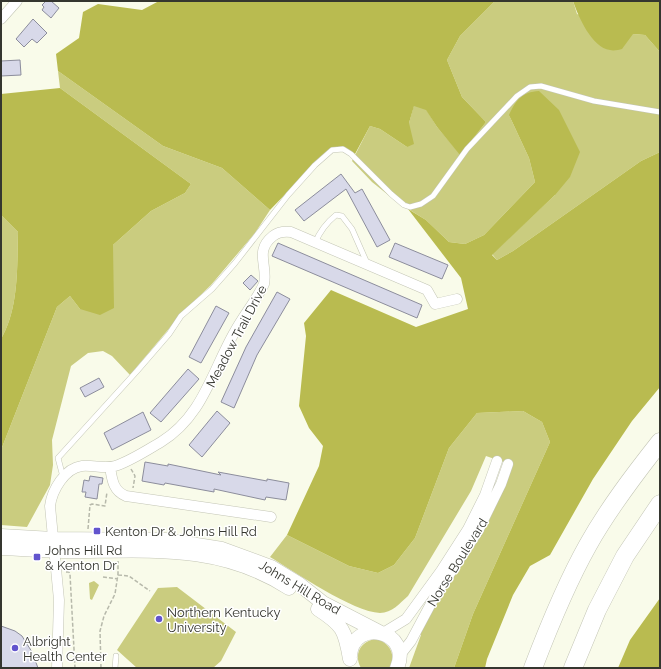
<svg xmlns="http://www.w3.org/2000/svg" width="661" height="669" font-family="Raleway,sans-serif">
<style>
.green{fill:#cacc7f}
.forest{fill:#b9bb50}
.building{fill:#d8d9e9;stroke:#8c8d9c}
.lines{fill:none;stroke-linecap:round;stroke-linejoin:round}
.service-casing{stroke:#c3c5b5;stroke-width:6}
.minor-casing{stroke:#c3c5b5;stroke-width:11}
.secondary-casing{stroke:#c3c5b5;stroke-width:15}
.motorway-casing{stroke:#c3c5b5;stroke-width:19}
.path{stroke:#b7b9ab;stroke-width:1.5;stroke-dasharray:4 2;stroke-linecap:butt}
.service{stroke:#fff;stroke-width:5}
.minor{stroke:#fff;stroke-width:10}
.secondary{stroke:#fff;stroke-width:14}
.motorway{stroke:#fff;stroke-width:18}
.poi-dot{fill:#6254cd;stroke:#fff;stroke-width:1.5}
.labels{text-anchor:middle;stroke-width:3;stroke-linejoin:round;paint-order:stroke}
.street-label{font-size:13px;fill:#35362f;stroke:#fff}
.poi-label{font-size:13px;fill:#35362f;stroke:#fff;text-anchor:start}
</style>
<rect width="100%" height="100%" fill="#f9fbea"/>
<!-- green -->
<path class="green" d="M 495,1 L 573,1 L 577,14 L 633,34 L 645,35 L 660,52 L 660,152 L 641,161 L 513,251 L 497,260 L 492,254 L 555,195 L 509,115 L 529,158 L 535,182 L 484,235 L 465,244 L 449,242 L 426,220 L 397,202 L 372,182 L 352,161 L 370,126 L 380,129 L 407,147 L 409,123 L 414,105 L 426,109 L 437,127 L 460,154 L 486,122 L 462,97 L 447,60 L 460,36 Z
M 58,71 L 163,146 L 222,168 L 270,210 L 255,233 L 211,285 L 183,312 L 130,375 L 112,356 L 103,351 L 88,353 L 71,366 L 52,440 L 53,465 L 50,485 L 27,527 L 1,525 L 1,450 L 57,307 L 70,296 L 80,309 L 112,260 L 113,245 L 151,211 L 185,193 L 191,184 L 60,88 Z
M 1,215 L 18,232 C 17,267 19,308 1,339 Z
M 523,411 L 542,422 L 550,442 L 473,614 L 454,668 L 409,668 L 421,635 L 419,633 L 512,465 L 486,456 L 471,491 L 408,596 C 400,603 392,613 380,613 C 353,612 295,572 270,557 L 287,535 L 349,566 L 378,573 L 394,565 L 415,538 L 449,448 L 477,413 Z
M 94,581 L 99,585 L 92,600 L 90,599 L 89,583 Z
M 177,587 L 236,632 L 221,661 L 213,668 L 137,668 L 117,650 L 158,588 Z
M 377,639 C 390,643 397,656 389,668 L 361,668 C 353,654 361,640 377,639 Z"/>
<!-- forest -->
<path class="forest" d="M 159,1 L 495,1 L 460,36 L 447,60 L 462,97 L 486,122 L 460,155 L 437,127 L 426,110 L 414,106 L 409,123 L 414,144 L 407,147 L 380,129 L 370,126 L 355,154 C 345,148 338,147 327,151 L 270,210 L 222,168 L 163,146 L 58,71 L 56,54 L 79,38 L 83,12 L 98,4 L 142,10 Z
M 573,1 L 660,1 L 660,52 L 645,35 L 633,34 L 622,49 C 619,50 613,51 610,50 C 592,48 578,16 573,1 Z
M 60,88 L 191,184 L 185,193 L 151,211 L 113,245 L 114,308 L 100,315 L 80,309 L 70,296 L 57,307 L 1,450 L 1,339 C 19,308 17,267 18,232 L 1,215 L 1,94 Z
M 539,91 L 559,110 L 580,152 L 570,177 L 555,195 L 492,255 L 497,260 L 513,251 L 641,161 L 660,152 L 660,387 L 632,421 L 593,479 L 550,555 L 530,566 L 513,595 L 487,659 L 485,668 L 454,668 L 473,614 L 550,442 L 542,422 L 523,411 L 477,413 L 449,448 L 415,538 L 394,565 L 378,573 L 349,566 L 287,535 L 319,466 L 323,446 L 309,428 L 299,406 L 306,336 L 304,323 L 331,290 L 416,327 L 468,309 L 461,278 L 408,209 L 426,220 L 449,242 L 465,244 L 484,235 L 535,182 L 529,158 L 509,115 C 516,100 522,92 539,91 Z
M 660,598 L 660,668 L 618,668 L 630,640 Z"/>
<!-- building -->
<path class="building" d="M 46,1 L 51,1 L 59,8 L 51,18 L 42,10 L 44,7 L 42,5 Z
M 33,19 L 47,33 L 37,43 L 32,39 L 24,47 L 16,39 Z
M 20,60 L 21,75 L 1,76 L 1,61 Z
M 341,174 L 355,193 L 362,189 L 390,240 L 377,247 L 346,189 L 304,221 L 295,210 Z
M 278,243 L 422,305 L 417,318 L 272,256 Z
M 395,243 L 448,265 L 442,279 L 389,257 Z
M 251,275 L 258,281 L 250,290 L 243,283 Z
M 277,292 L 290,299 L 257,355 L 234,408 L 221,402 L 246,347 Z
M 216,306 L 229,313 L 201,363 L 189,357 Z
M 188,369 L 199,379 L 161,422 L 150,413 Z
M 99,378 L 104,387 L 85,397 L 80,388 Z
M 217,411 L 230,423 L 202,457 L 189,445 Z
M 143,412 L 151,430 L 112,450 L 104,433 Z
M 145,462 L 168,466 L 168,464 L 221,475 L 218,472 L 267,481 L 267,479 L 289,483 L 286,500 L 266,497 L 265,500 L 214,489 L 214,492 L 165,483 L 164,485 L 142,481 Z
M 90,476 L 103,478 L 102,484 L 99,484 L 97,499 L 85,497 L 86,492 L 82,492 L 84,480 L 89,481 Z
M 1,626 L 15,631 L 22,636 L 32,652 L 38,668 L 1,668 Z"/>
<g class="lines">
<defs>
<path id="service" d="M 315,243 C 320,231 326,223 336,215 L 342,216 L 352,229 L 367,263
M 63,477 L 58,458 L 137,371 L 169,334 L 181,316 L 212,289 L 235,263 L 288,195 L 315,165 L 332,150 L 343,149 L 351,154 L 391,194 L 404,205 L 410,207 L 421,204 L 433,196 L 467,149 L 517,96 L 530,87 L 541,86 L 594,101 L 660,112
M 115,668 L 116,656"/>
<path id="minor" d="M 1,19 L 17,1
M 110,467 C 112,479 113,491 126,496 L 271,517
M 383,633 L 406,619 L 441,571 L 468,529 L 485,495 L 497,461
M 400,655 L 411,641 L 435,596 L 478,531 L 501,484 L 508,464
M 57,668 L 59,600 L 50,506 C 52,490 65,468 82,466 C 94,465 104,469 115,466 C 129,462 149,449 161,442 C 202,417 212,372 234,333 C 243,316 256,301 264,284 C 268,265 254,251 273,236 C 278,232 283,231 291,232 L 427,290 L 435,304 L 457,299"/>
<path id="secondary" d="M 1,536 L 53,539 L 165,540 L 222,549 L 271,567 L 299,584 L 323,603 L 381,633
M 1,548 C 30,549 60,552 89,551 C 162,550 225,547 289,588
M 318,609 C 343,625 345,630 350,659
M 350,656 C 353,616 413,631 397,668"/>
<path id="motorway" d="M 533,668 C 549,626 566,584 588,545 C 608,509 634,475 660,442
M 573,668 L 597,610 L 625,556 L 660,504"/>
</defs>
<!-- service casing -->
<use href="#service" class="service-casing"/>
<!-- minor casing -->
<use href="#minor" class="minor-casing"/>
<!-- secondary casing -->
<use href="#secondary" class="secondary-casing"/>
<!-- motorway casing -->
<use href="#motorway" class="motorway-casing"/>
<!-- path -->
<path class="path" d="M 131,469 L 135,476 L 133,488
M 88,529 L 90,505 L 92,504 L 105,506 L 107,492
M 66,572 L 69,572 L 70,574 L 75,668
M 118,575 L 129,576 L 150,591
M 103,577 L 118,579
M 101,668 L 100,631 L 104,616 L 115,594 L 118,574 L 118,561"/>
<!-- service -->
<use href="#service" class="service"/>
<!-- minor -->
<use href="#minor" class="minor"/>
<!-- secondary -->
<use href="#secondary" class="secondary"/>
<!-- motorway -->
<use href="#motorway" class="motorway"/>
</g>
<!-- markers -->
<g class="poi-dot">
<rect x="93" y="527" width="8" height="8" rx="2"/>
<rect x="33" y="553" width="8" height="8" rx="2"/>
<circle cx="159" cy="619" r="4"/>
<circle cx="15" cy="648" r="4"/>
</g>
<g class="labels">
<!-- street labels -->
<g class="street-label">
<text transform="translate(236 336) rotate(-62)" y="5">Meadow Trail Drive</text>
<text transform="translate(457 562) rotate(-58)" y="5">Norse Boulevard</text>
<text transform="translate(300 587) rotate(31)" y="5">Johns Hill Road</text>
</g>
<!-- poi labels -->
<g class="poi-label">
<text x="105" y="536">Kenton Dr &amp; Johns Hill Rd</text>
<text x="45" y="555">Johns Hill Rd<tspan x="45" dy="15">&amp; Kenton Dr</tspan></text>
<text x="167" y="617">Northern Kentucky<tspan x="167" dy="15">University</tspan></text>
<text x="23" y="646">Albright<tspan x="23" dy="15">Health Center</tspan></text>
</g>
</g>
<!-- border -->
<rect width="661" height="669" fill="none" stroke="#35362f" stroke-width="4"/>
</svg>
